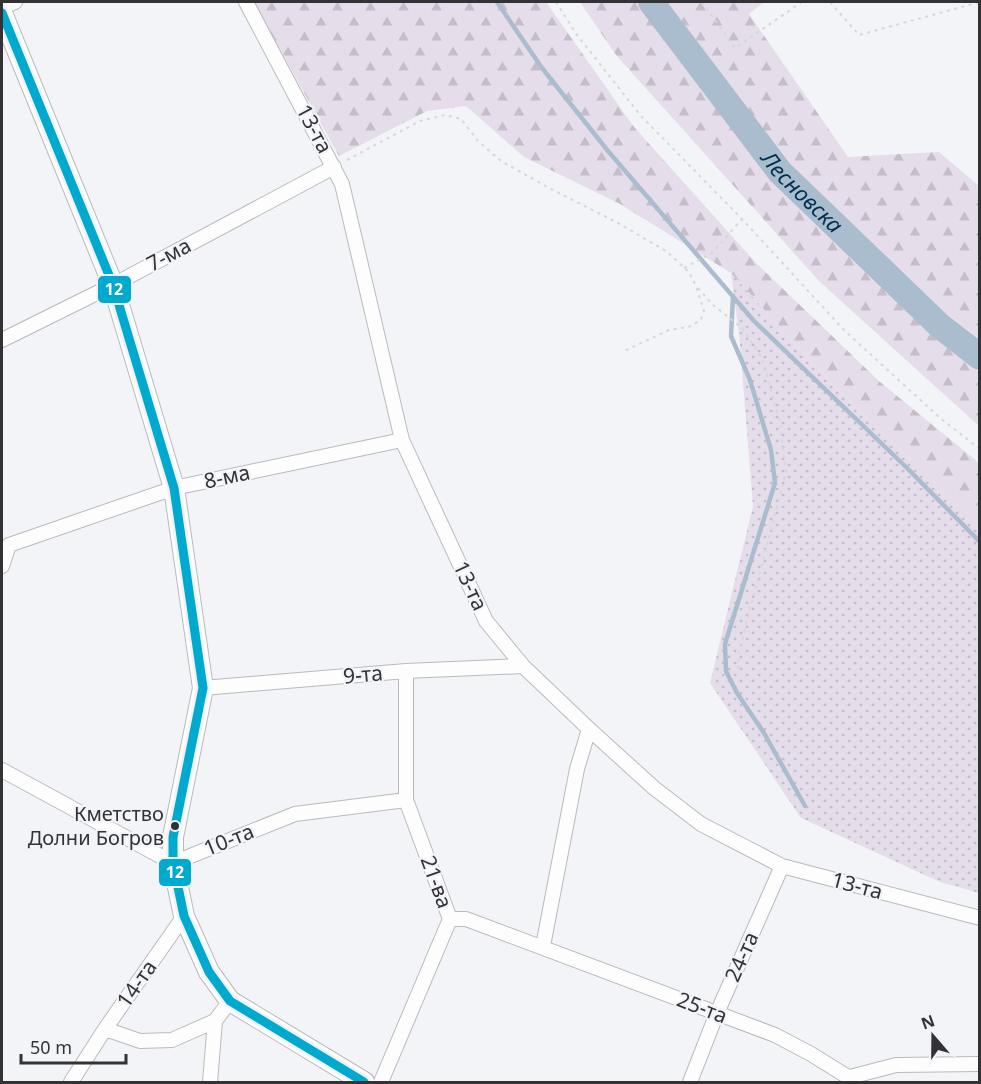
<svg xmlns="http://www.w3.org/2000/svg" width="981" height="1084" font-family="'Noto Sans',sans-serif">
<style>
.grass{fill:url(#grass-dots)}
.forest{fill:url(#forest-firs)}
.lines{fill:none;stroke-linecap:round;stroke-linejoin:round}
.stream{stroke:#aabdce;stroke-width:4.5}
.river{stroke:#aabdce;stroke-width:26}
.street-casing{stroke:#bababd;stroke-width:16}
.secondary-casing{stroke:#bababd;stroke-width:22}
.path{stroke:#d7d7d8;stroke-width:2;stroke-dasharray:3 4.5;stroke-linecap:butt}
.street{stroke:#fdfdfe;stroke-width:14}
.secondary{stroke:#fdfdfe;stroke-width:20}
.bus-1-casing{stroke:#f2f3f9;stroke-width:14}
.bus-1{stroke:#00a9ce;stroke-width:9}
.bus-dot{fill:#333335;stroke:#f2f3f9;stroke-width:2}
.labels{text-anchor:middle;stroke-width:4.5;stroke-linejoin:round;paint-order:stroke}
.bus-label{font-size:20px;fill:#333335;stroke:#f2f3f9;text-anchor:end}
.street-label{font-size:21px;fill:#333335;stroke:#f2f3f9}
.water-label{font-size:22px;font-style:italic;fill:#012f4f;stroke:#f2f3f9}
.line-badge{stroke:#f2f3f9;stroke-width:2}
.badge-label{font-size:16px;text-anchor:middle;font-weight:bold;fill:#fff}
</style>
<defs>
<pattern id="grass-dots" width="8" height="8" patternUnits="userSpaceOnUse" patternTransform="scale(1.5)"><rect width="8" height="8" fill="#e5ddea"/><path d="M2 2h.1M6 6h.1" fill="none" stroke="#c5bec9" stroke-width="1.8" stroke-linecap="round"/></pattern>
<pattern id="forest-firs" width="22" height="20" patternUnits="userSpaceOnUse" patternTransform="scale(1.5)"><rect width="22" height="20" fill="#e5ddea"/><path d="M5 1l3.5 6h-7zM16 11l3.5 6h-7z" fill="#c5bec9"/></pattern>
</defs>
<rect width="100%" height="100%" fill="#f3f4f8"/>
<!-- grass -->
<path class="grass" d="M 731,273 L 838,390 L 979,525 L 979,893 L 940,882 L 801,818 L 710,683 L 753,506 L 739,334 Z"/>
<!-- forest -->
<path class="forest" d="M 254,2 L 546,2 L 634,127 L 756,263 L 880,382 L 979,463 L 979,525 L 838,390 L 731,273 L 620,204 L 524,157 L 466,106 L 427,111 L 339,156 Z
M 580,2 L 764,2 L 749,14 L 848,157 L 939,152 L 979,186 L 979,426 L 820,282 L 616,55 Z"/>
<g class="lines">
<!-- stream -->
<path class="stream" d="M 497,2 L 542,68 L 608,151 L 754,321 L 906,467 L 980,542
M 733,296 L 731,336 L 750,380 L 771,450 L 775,483 L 725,644 L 726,671 L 737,693 L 764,733 L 805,806"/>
<!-- river -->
<path class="river" id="s1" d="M 651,2 L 780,172 L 940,326 L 980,357"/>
<defs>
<path id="street" d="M 246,2 L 342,184 L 402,440 L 486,621 L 523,666 L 589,729 L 654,788 L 701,824 L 782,866 L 980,918
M 2,8 L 15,2
M 2,340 L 113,285 L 334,167
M 9,545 L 174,488 L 402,440
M 2,566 L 9,545
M 203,688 L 406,671 L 523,666
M 2,770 L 173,863 L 295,814 L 406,800
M 450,919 L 466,919 L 775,1035 L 811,1054 L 856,1082
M 543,946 L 577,769 L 589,729
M 105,1029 L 140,1041 L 172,1040 L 215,1021 L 230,1001
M 850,1077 L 896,1065 L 980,1064
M 71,1082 L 105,1029 L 184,916
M 210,1082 L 215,1021
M 381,1082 L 450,919 L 406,800 L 406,671
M 690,1082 L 717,1013 L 782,866"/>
<path id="secondary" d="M 2,13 L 113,285 L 174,488 L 203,688 L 173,837 L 173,863 L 184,916 L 209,972 L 230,1001 L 364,1082"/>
</defs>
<!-- street casing -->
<use href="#street" class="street-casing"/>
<!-- secondary casing -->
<use href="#secondary" class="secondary-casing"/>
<!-- path -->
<path class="path" d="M 556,2 L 577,35 L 641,116 L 742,219 L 844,330 L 940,418 L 980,449
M 702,2 L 735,48 L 802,2
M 830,2 L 859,35 L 980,2
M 347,160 L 420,121 L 445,115 L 461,119 L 478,141 L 501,161 L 551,189 L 618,223 L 666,251 L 689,272 L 696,286 L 704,311 L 701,319 L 692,326 L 669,330 L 622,352
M 684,268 L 712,253 L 742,219
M 698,288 L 712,304 L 743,329 L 763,360 L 780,424 L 786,473 L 739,651 L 738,671"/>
<!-- street -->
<use href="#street" class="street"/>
<!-- secondary -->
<use href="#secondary" class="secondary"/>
<defs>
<path id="bus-1" d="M 2,13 L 113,285 L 174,488 L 203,688 L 173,837 L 173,863 L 184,916 L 209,972 L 230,1001 L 364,1082"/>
</defs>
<!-- bus-1 casing -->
<use href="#bus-1" class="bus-1-casing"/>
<!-- bus-1 -->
<use href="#bus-1" class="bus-1"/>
</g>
<!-- markers -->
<circle class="bus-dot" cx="175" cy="826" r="5"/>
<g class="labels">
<!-- bus labels -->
<g class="bus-label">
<text x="164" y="821">Кметство<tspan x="164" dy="24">Долни Богров</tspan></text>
</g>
<!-- street labels -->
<g class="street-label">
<text transform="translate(314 129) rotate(62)" y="7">13-та</text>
<text transform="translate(169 255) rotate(-28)" y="7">7-ма</text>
<text transform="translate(227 477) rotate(-12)" y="7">8-ма</text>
<text transform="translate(470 586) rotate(65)" y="7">13-та</text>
<text transform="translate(363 675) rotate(-5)" y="7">9-та</text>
<text transform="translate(229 840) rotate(-22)" y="7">10-та</text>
<text transform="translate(436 882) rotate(70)" y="7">21-ва</text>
<text transform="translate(857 886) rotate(15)" y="7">13-та</text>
<text transform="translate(742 957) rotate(-66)" y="7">24-та</text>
<text transform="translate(137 984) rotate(-55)" y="7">14-та</text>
<text transform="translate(702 1008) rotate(21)" y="7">25-та</text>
</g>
<!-- water labels -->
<g class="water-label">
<text dy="8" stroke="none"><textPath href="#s1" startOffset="243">Лесновска</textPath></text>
</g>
</g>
<g class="line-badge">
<rect x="97" y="275" width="35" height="29" rx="6" fill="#00a9ce"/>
<rect x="158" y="858" width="34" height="29" rx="6" fill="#00a9ce"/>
</g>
<g class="badge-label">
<text x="114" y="295">12</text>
<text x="175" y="878">12</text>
</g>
<!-- border -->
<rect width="981" height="1084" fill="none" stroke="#333335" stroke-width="6"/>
<!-- north arrow -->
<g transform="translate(933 1036) rotate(340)" stroke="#f2f3f9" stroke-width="4.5" paint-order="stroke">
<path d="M0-4.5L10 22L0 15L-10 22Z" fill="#333335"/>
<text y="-9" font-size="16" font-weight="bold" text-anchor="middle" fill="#333335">N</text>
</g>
<!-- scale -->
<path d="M21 1054v9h105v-9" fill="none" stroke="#333335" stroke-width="3"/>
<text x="30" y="1054" font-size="18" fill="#333335" stroke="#f2f3f9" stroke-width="4.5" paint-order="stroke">50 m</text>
</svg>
